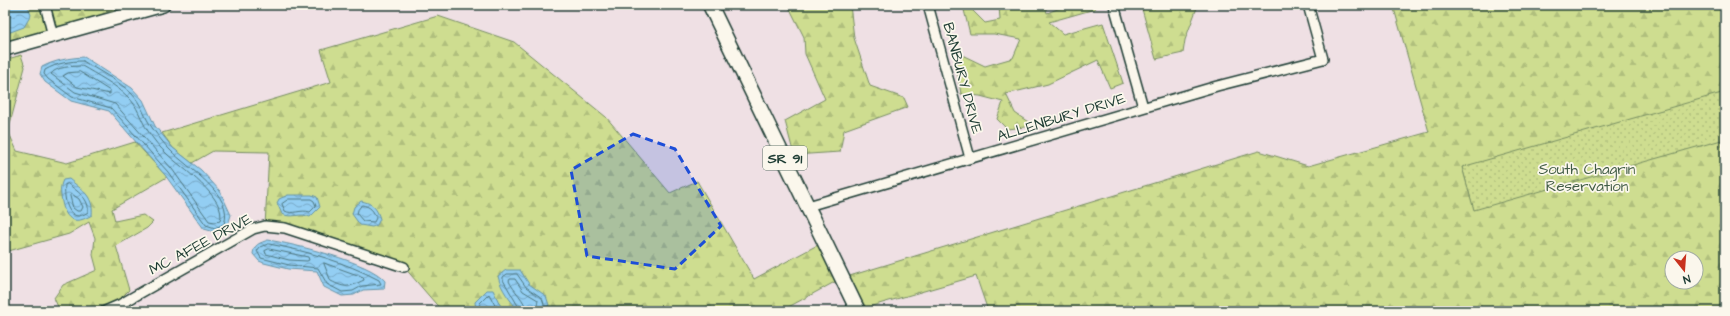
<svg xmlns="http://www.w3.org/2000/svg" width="1730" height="316" font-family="'Architects Daughter',sans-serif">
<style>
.grass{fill:url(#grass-dots);stroke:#768d62;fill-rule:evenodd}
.forest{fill:url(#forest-firs);stroke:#768d62;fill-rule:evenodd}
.water{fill:url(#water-waves);stroke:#6594a7}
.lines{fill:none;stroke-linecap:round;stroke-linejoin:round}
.shore{stroke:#4d7780;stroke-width:1}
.street-casing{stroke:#1f3d34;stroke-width:12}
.secondary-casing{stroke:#1f3d34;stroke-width:16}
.primary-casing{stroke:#1f3d34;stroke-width:17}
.street{stroke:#fbf7ec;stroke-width:9}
.secondary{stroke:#fbf7ec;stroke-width:13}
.primary{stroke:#fbf7ec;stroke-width:14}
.marked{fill:#1d4ed8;fill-opacity:0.2;stroke:#1d4ed8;stroke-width:3;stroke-dasharray:8 5;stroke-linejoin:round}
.labels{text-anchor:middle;stroke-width:3.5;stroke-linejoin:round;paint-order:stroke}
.shield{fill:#fbf7ec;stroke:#61756b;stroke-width:1}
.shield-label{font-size:14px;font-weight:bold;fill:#1f3d34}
.street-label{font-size:15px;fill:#1f3d34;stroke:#fbf7ec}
.park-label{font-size:15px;fill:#425d46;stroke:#fbf7ec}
</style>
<defs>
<pattern id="grass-dots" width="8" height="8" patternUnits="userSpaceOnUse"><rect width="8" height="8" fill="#cedd90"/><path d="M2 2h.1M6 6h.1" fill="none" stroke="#b0bf7d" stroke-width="1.8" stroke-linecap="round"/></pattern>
<pattern id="forest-firs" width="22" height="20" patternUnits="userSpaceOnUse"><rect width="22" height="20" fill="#cedd90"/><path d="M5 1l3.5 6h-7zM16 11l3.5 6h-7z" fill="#b0bf7d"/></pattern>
<pattern id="water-waves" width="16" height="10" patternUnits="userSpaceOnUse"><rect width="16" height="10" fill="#93cef3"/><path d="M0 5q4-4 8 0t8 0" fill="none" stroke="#77a8c6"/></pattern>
</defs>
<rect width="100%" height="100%" fill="#efe0e4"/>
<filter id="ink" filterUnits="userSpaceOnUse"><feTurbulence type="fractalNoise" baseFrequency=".025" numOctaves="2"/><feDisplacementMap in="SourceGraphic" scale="8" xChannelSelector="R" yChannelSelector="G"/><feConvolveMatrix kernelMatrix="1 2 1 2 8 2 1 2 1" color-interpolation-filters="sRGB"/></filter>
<g filter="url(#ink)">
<!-- grass -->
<path class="grass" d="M 1725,16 L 1725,311 L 1307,311 L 1487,259 L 1443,97 ZM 1672,258 L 1696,258 L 1696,282 L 1672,282 Z"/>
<!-- forest -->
<path class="forest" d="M 5,5 L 163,5 L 5,49 Z
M 788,5 L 850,5 L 854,38 L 870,86 L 904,98 L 908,107 L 844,130 L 840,152 L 794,155 L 785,121 L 825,99 L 805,54 L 804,37 Z
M 999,5 L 1045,5 L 1047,13 L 1068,5 L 1097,5 L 1095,9 L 1049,22 L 1063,34 L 1103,23 L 1123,83 L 1110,88 L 1098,60 L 1048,84 L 1006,94 L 1015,113 L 1034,126 L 1007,129 L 997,119 L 1003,102 L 980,96 L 961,94 L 955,59 L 960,54 L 985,66 L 1013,58 L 1021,39 L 994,34 L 970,34 L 964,10 L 972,10 L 985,23 L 1000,20 Z
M 1157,5 L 1198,5 L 1185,40 L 1183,53 L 1156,59 L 1142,9 Z
M 1393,5 L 1725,5 L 1725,92 L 1462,167 L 1474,210 L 1725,139 L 1725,311 L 988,311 L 976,276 L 858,310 L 842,278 L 781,311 L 442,311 L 404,267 L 265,226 L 269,152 L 213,151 L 192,163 L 173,148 L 162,133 L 331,82 L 321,50 L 438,16 L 514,42 L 606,117 L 670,193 L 697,181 L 754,279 L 825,241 L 843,278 L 1259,151 L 1308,166 L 1429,132 ZM 1672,258 L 1696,258 L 1696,282 L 1672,282 Z
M 21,55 L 25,67 L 8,131 L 17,151 L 67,163 L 135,142 L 167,177 L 112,209 L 115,221 L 143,215 L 153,222 L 147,228 L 116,246 L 129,290 L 116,303 L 86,311 L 63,311 L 59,309 L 54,298 L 63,285 L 97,270 L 93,255 L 95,238 L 89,222 L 69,234 L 5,252 L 5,60 Z"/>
<!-- water -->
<path class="water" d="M 5,5 L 28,5 L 31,15 L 24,27 L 5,34 Z
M 84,57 L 132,88 L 143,100 L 155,126 L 173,148 L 201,170 L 220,191 L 231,215 L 227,228 L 215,232 L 204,229 L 165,175 L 109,111 L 71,101 L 45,82 L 40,74 L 42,67 C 55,60 69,58 84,57 Z
M 69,179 C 82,190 94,196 92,215 C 75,225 66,221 62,202 C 61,195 59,188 63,180 Z
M 288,195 L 312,195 L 317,197 L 320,207 L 310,217 C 300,212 292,219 282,214 L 277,203 L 279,199 Z
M 361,201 C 372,203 377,208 380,219 L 377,225 L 372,227 L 360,225 L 352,214 L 354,207 Z
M 268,240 C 293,244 371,262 385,281 L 384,289 L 363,290 L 354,295 L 342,296 L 324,287 L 317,271 L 288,269 L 264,263 L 259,261 L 253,254 C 254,244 260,243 268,240 Z
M 506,270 L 520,270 L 529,284 L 546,296 L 549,305 L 545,310 L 519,311 C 510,300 501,290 498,276 Z
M 487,290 L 493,290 L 503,311 L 476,311 L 475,302 Z"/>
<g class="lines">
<!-- shore -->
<path class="shore" d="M 83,61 C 97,70 119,81 131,93 C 142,104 144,117 153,129 C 158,136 164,144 170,150 C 187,168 235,195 224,224 L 215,228 L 206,225 L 168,172 L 111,108 L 72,97 L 48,79 L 44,74 L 45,70 C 57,63 70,61 83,61 Z
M 82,66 C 97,75 115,84 128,97 C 138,106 140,119 148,131 C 153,139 160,148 167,154 C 180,167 228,198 220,221 L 215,222 L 209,221 L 172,169 L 115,104 L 75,92 L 51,74 C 55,67 73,66 82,66 Z
M 80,72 L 110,91 L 110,94 L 77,87 L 63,76 L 68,73 Z
M 68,184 C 77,191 90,199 88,212 C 69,226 63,199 65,185 Z
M 72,194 L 79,199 L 83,207 L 81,211 L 77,211 L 73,208 L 70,196 Z
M 289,199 L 311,199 L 314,201 L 316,206 L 310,212 C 301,209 292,215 285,211 L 282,204 Z
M 362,205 C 370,206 374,211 376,218 L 374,222 L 363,221 L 357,214 L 358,210 Z
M 269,244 C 307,251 345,262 379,280 L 381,284 L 362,286 L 353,291 L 342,292 L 327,284 L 318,268 L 289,265 L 261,258 L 257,251 L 260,247 Z
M 269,249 L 308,257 L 309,260 L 307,261 L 289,260 L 266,254 L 265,251 Z
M 324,263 L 363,277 L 364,280 C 349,287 346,289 331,281 Z
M 480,311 L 480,303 L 489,294 L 498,311
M 521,311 L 503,280 L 503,277 L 507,274 L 517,274 L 526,287 L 542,298 L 544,304 L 541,311
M 526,311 C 526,300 513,291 509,281 L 510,279 L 515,279 L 523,291 L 538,300 L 536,311"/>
<defs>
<path id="street" d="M 45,5 L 53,36
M 928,5 L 970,158
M 1114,5 L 1143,107
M 808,206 L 1217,86 L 1323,59 L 1308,5
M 105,311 L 121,304 L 253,229 L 265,226 L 285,228 L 404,267"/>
<path id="secondary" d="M 5,49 L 163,5"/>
<path id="primary" d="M 710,5 L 858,311"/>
</defs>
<!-- street casing -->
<use href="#street" class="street-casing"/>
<!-- secondary casing -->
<use href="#secondary" class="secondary-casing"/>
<!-- primary casing -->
<use href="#primary" class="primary-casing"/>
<!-- street -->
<use href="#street" class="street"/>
<!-- secondary -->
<use href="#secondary" class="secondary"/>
<!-- primary -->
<use href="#primary" class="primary"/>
</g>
</g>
<!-- marked area -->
<path class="marked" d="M 633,134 L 675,149 L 721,226 L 675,269 L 587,256 L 571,170 Z"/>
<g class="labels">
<!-- shield labels -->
<rect class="shield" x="763" y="146" width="44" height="24" rx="3"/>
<g class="shield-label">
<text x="785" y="163">SR 91</text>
</g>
<!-- street labels -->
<g class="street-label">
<text transform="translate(963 78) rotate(75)" y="5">BANBURY DRIVE</text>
<text transform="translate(1061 117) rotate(-17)" y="5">ALLENBURY DRIVE</text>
<text transform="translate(200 244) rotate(-28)" y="5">MC AFEE DRIVE</text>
</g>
<!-- park labels -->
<g class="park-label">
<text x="1587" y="174">South Chagrin<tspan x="1587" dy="17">Reservation</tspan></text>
</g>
</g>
<!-- margin -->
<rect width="1730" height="316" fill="none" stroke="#fbf7ec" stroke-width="20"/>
<rect x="10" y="10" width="1710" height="296" fill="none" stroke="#1f3d34" stroke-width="1.5" filter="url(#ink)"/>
<!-- north arrow -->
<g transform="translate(1684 270) rotate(163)"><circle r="19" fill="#fbf7ec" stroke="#a3ada2"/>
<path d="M0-3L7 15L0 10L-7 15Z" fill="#c8321e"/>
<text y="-6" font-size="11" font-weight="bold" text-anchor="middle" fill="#1f3d34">N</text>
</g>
</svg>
